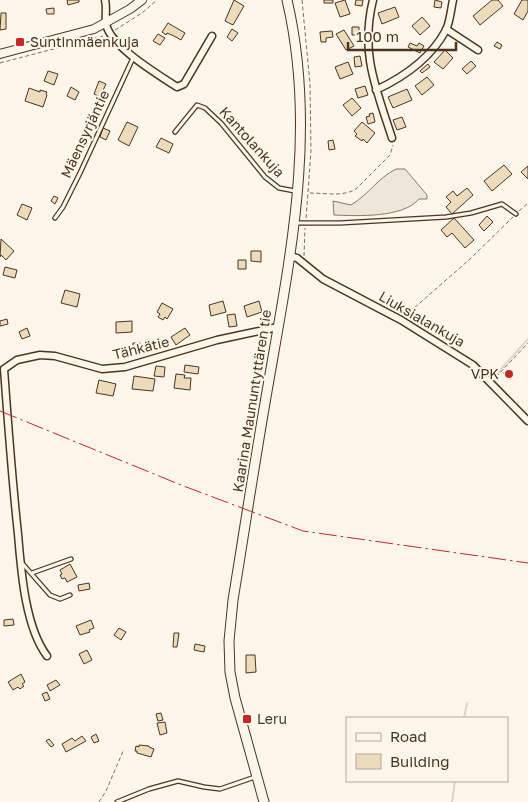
<svg xmlns="http://www.w3.org/2000/svg" width="528" height="802" font-family="'Golos Text',sans-serif">
<style>
.green{fill:#ede6d9;stroke:#887966}
.lines{fill:none;stroke-linecap:round;stroke-linejoin:round}
.stream{stroke:#dcd4c6;stroke-width:2}
.building{fill:#ecdcbc;stroke:#4a3520}
.service-casing{stroke:#4a3520;stroke-width:5.5}
.minor-casing{stroke:#4a3520;stroke-width:9}
.tertiary-casing{stroke:#4a3520;stroke-width:10}
.secondary-casing{stroke:#4a3520;stroke-width:11}
.path{stroke:#7f6f5c;stroke-width:1;stroke-dasharray:4 2.5;stroke-linecap:butt}
.service{stroke:#fbf6e9;stroke-width:3}
.minor{stroke:#fbf6e9;stroke-width:6}
.tertiary{stroke:#fbf6e9;stroke-width:8}
.secondary{stroke:#fbf6e9;stroke-width:9}
.power{stroke:#c62828;stroke-width:1;stroke-dasharray:18 4 2.5 4;stroke-linecap:butt}
.poi-dot{fill:#c62828;stroke:#fbf6e9;stroke-width:2}
.labels{text-anchor:middle;stroke-width:4;stroke-linejoin:round;paint-order:stroke}
.poi-label{font-size:14px;fill:#4a3520;stroke:#fbf6e9;text-anchor:start}
.street-label{font-size:14px;fill:#4a3520;stroke:#fbf6e9}
</style>
<rect width="100%" height="100%" fill="#fbf6e9"/>
<!-- green -->
<path class="green" d="M 396,169 L 405,169 L 427,195 L 427,199 L 419,199 C 403,218 358,216 334,215 L 333,201 L 351,205 C 369,194 378,178 396,169 Z"/>
<g class="lines">
<!-- stream -->
<path class="stream" d="M 495,376 L 528,339
M 464,718 L 467,703
M 452,802 L 455,781"/>
</g>
<!-- building -->
<path class="building" d="M 67,0 L 79,0 L 79,2 L 68,5 Z
M 234,0 L 244,6 L 233,25 L 225,21 Z
M 324,0 L 333,0 L 333,3 L 324,3 Z
M 345,0 L 350,14 L 340,17 L 335,3 Z
M 356,0 L 363,0 L 362,6 L 355,5 Z
M 435,0 L 442,2 L 441,8 L 434,7 Z
M 492,0 L 498,0 L 503,6 L 480,25 L 473,16 Z
M 522,0 L 528,0 L 528,11 L 523,20 L 514,14 Z
M 395,7 L 399,17 L 382,24 L 378,13 Z
M 54,8 L 54,14 L 47,14 L 46,9 Z
M 1,13 L 6,13 L 6,29 L 0,30 Z
M 422,17 L 430,26 L 420,35 L 412,26 Z
M 168,23 L 185,33 L 181,40 L 174,36 L 167,33 L 166,35 L 162,32 Z
M 352,27 L 359,27 L 359,35 L 352,35 Z
M 232,29 L 238,33 L 232,41 L 227,37 Z
M 344,30 L 354,46 L 346,50 L 336,34 Z
M 332,31 L 333,37 L 326,38 L 326,42 L 321,42 L 320,32 Z
M 158,34 L 165,38 L 160,45 L 153,41 Z
M 497,42 L 502,45 L 500,49 L 494,46 Z
M 410,43 L 417,46 L 419,43 L 424,46 L 420,53 L 408,47 Z
M 445,50 L 453,58 L 443,69 L 434,62 Z
M 360,56 L 362,66 L 355,67 L 354,57 Z
M 471,61 L 476,66 L 467,74 L 462,69 Z
M 348,62 L 353,74 L 340,79 L 335,67 Z
M 428,64 L 430,67 L 422,73 L 420,71 Z
M 48,71 L 58,74 L 54,85 L 44,81 Z
M 427,77 L 434,85 L 422,95 L 415,86 Z
M 99,81 L 106,84 L 100,97 L 94,94 Z
M 365,86 L 368,95 L 358,98 L 355,89 Z
M 71,87 L 79,92 L 75,100 L 67,96 Z
M 29,88 L 40,92 L 40,90 L 47,92 L 46,94 L 47,95 L 43,107 L 25,101 Z
M 407,89 L 412,100 L 393,108 L 388,97 Z
M 352,98 L 361,108 L 352,116 L 343,105 Z
M 373,113 L 375,122 L 368,124 L 366,117 L 370,116 L 369,114 Z
M 402,117 L 406,127 L 397,130 L 393,120 Z
M 127,122 L 138,127 L 129,146 L 118,140 Z
M 362,122 L 375,133 L 367,143 L 363,139 L 362,141 L 355,136 L 357,134 L 354,131 Z
M 103,128 L 110,131 L 106,140 L 100,137 Z
M 161,138 L 173,144 L 169,153 L 156,147 Z
M 333,140 L 335,149 L 329,150 L 328,141 Z
M 504,165 L 512,174 L 492,191 L 484,181 Z
M 528,166 L 528,179 L 521,172 Z
M 467,188 L 473,195 L 452,214 L 446,207 L 451,202 L 446,197 L 453,191 L 457,196 Z
M 54,196 L 58,198 L 55,204 L 51,201 Z
M 22,204 L 32,208 L 27,220 L 17,215 Z
M 487,216 L 493,222 L 484,231 L 479,225 Z
M 454,218 L 474,240 L 465,248 L 452,233 L 447,237 L 441,230 Z
M 1,239 L 14,251 L 6,260 L 1,255 L 0,257 Z
M 251,251 L 261,251 L 261,262 L 251,261 Z
M 238,260 L 246,260 L 246,269 L 238,269 Z
M 5,267 L 17,270 L 15,278 L 3,275 Z
M 65,290 L 80,294 L 77,307 L 61,303 Z
M 223,301 L 226,312 L 211,316 L 209,305 Z
M 259,301 L 262,312 L 247,317 L 244,306 Z
M 162,303 L 173,309 L 167,319 L 165,317 L 163,320 L 158,317 L 160,314 L 157,312 Z
M 235,314 L 237,326 L 229,327 L 227,315 Z
M 7,319 L 8,324 L 0,326 L 0,321 Z
M 132,321 L 132,332 L 116,333 L 116,322 Z
M 27,328 L 30,336 L 22,339 L 19,332 Z
M 185,328 L 190,335 L 176,345 L 171,337 Z
M 133,343 L 140,343 L 140,348 L 133,348 Z
M 185,365 L 199,367 L 198,374 L 184,372 Z
M 156,366 L 165,367 L 164,377 L 154,376 Z
M 508,369 L 514,375 L 510,380 L 503,373 Z
M 176,374 L 185,375 L 184,378 L 191,378 L 190,390 L 174,388 Z
M 134,376 L 155,379 L 153,391 L 132,389 Z
M 99,380 L 116,384 L 113,396 L 96,393 Z
M 70,564 L 77,577 L 67,582 L 65,578 L 62,579 L 60,575 L 62,574 L 60,570 Z
M 89,583 L 90,589 L 79,591 L 78,585 Z
M 13,619 L 14,625 L 4,626 L 4,620 Z
M 91,620 L 94,628 L 89,630 L 90,632 L 80,635 L 76,626 Z
M 119,628 L 126,632 L 121,640 L 114,635 Z
M 174,633 L 179,633 L 177,647 L 173,647 Z
M 195,644 L 205,646 L 204,652 L 194,650 Z
M 87,650 L 92,660 L 84,664 L 79,654 Z
M 246,655 L 255,655 L 256,672 L 246,673 Z
M 21,674 L 25,682 L 22,684 L 24,686 L 20,689 L 18,687 L 13,690 L 8,682 Z
M 56,680 L 60,685 L 50,691 L 47,685 Z
M 47,692 L 50,699 L 45,701 L 42,694 Z
M 161,713 L 163,720 L 158,721 L 156,714 Z
M 165,722 L 167,733 L 160,735 L 157,723 Z
M 96,734 L 99,741 L 94,743 L 91,737 Z
M 82,736 L 86,741 L 66,752 L 62,744 L 72,738 L 75,741 Z
M 49,739 L 54,745 L 51,747 L 46,741 Z
M 139,745 L 149,746 L 149,747 L 154,749 L 151,757 L 137,753 L 137,751 L 135,751 L 136,746 L 139,747 Z"/>
<g class="lines">
<defs>
<path id="service" d="M 175,132 L 197,105 L 205,108 L 221,123 L 265,177 L 279,188 L 295,191
M 55,218 L 63,207 L 80,173 L 133,58
M 295,223 L 340,223 L 446,217 L 471,213 L 502,204 L 516,214
M 22,563 L 50,595 L 60,599 L 70,595
M 32,573 L 71,559
M 117,802 L 149,789 L 178,781 L 204,787 L 220,789 L 255,777"/>
<path id="minor" d="M 105,0 C 107,8 105,15 106,23 C 108,45 159,75 177,87 L 184,84 L 212,36
M 373,0 C 360,53 376,88 392,138
M 446,29 L 478,50
M 376,90 C 404,77 431,58 446,30 C 450,22 451,9 453,0
M 290,256 L 297,258 L 323,279 L 401,320 L 473,365 L 528,421
M 47,656 C 25,627 21,570 18,534 C 12,479 8,424 4,369 L 17,360 L 40,355 L 55,356 L 102,369 L 125,367 L 217,340 L 278,327"/>
<path id="tertiary" d="M 0,54 L 94,29 L 130,9 L 142,0"/>
<path id="secondary" d="M 264,802 L 235,698 L 230,672 L 229,641 L 233,600 C 245,527 256,453 269,380 C 291,253 317,128 287,0"/>
</defs>
<!-- service casing -->
<use href="#service" class="service-casing"/>
<!-- minor casing -->
<use href="#minor" class="minor-casing"/>
<!-- tertiary casing -->
<use href="#tertiary" class="tertiary-casing"/>
<!-- secondary casing -->
<use href="#secondary" class="secondary-casing"/>
<!-- path -->
<path class="path" d="M 302,0 L 310,84 L 311,151 L 306,219
M 115,30 L 142,13 L 157,0
M 0,63 L 103,36
M 310,193 C 325,193 343,197 356,189 L 390,155 L 393,145
M 519,211 L 528,203
M 304,256 L 305,228
M 405,316 L 470,259 L 513,217
M 496,377 L 528,343
M 99,802 L 106,791 L 124,749"/>
<!-- service -->
<use href="#service" class="service"/>
<!-- minor -->
<use href="#minor" class="minor"/>
<!-- tertiary -->
<use href="#tertiary" class="tertiary"/>
<!-- secondary -->
<use href="#secondary" class="secondary"/>
<!-- power -->
<path class="power" d="M 0,411 L 181,485 L 303,531 L 528,563"/>
</g>
<!-- markers -->
<g class="poi-dot">
<rect x="15" y="37" width="10" height="10" rx="2.5"/>
<circle cx="509" cy="374" r="5"/>
<rect x="242" y="714" width="10" height="10" rx="2.5"/>
</g>
<g class="labels">
<!-- poi labels -->
<g class="poi-label">
<text x="30" y="47">Suntinmäenkuja</text>
<text x="499" y="379" text-anchor="end">VPK</text>
<text x="257" y="724">Leru</text>
</g>
<!-- street labels -->
<g class="street-label">
<text transform="translate(85 134) rotate(-65)" y="5">Mäensyrjäntie</text>
<text transform="translate(252 142) rotate(48)" y="5">Kantolankuja</text>
<text transform="translate(422 319) rotate(30)" y="5">Liuksialankuja</text>
<text transform="translate(141 348) rotate(-14)" y="5">Tähkätie</text>
<text transform="translate(252 401) rotate(-81)" y="5">Kaarina Maununtyttären tie</text>
</g>
</g>
<!-- legend -->
<rect x="346" y="717" width="162" height="65" fill="#fbf6e9" stroke="#b4a999"/>
<rect x="356" y="733" width="25" height="8" fill="#fbf6e9" stroke="#b4a999"/>
<text x="390" y="742" font-size="15" fill="#4a3520">Road</text>
<rect x="356" y="754" width="25" height="15" fill="#ecdcbc" stroke="#b4a999"/>
<text x="390" y="767" font-size="15" fill="#4a3520">Building</text>
<!-- scale -->
<path d="M348 42v8h108v-8" fill="none" stroke="#4a3520" stroke-width="2.5"/>
<text x="356" y="42" font-size="15" fill="#4a3520" stroke="#fbf6e9" stroke-width="4" paint-order="stroke">100 m</text>
</svg>
